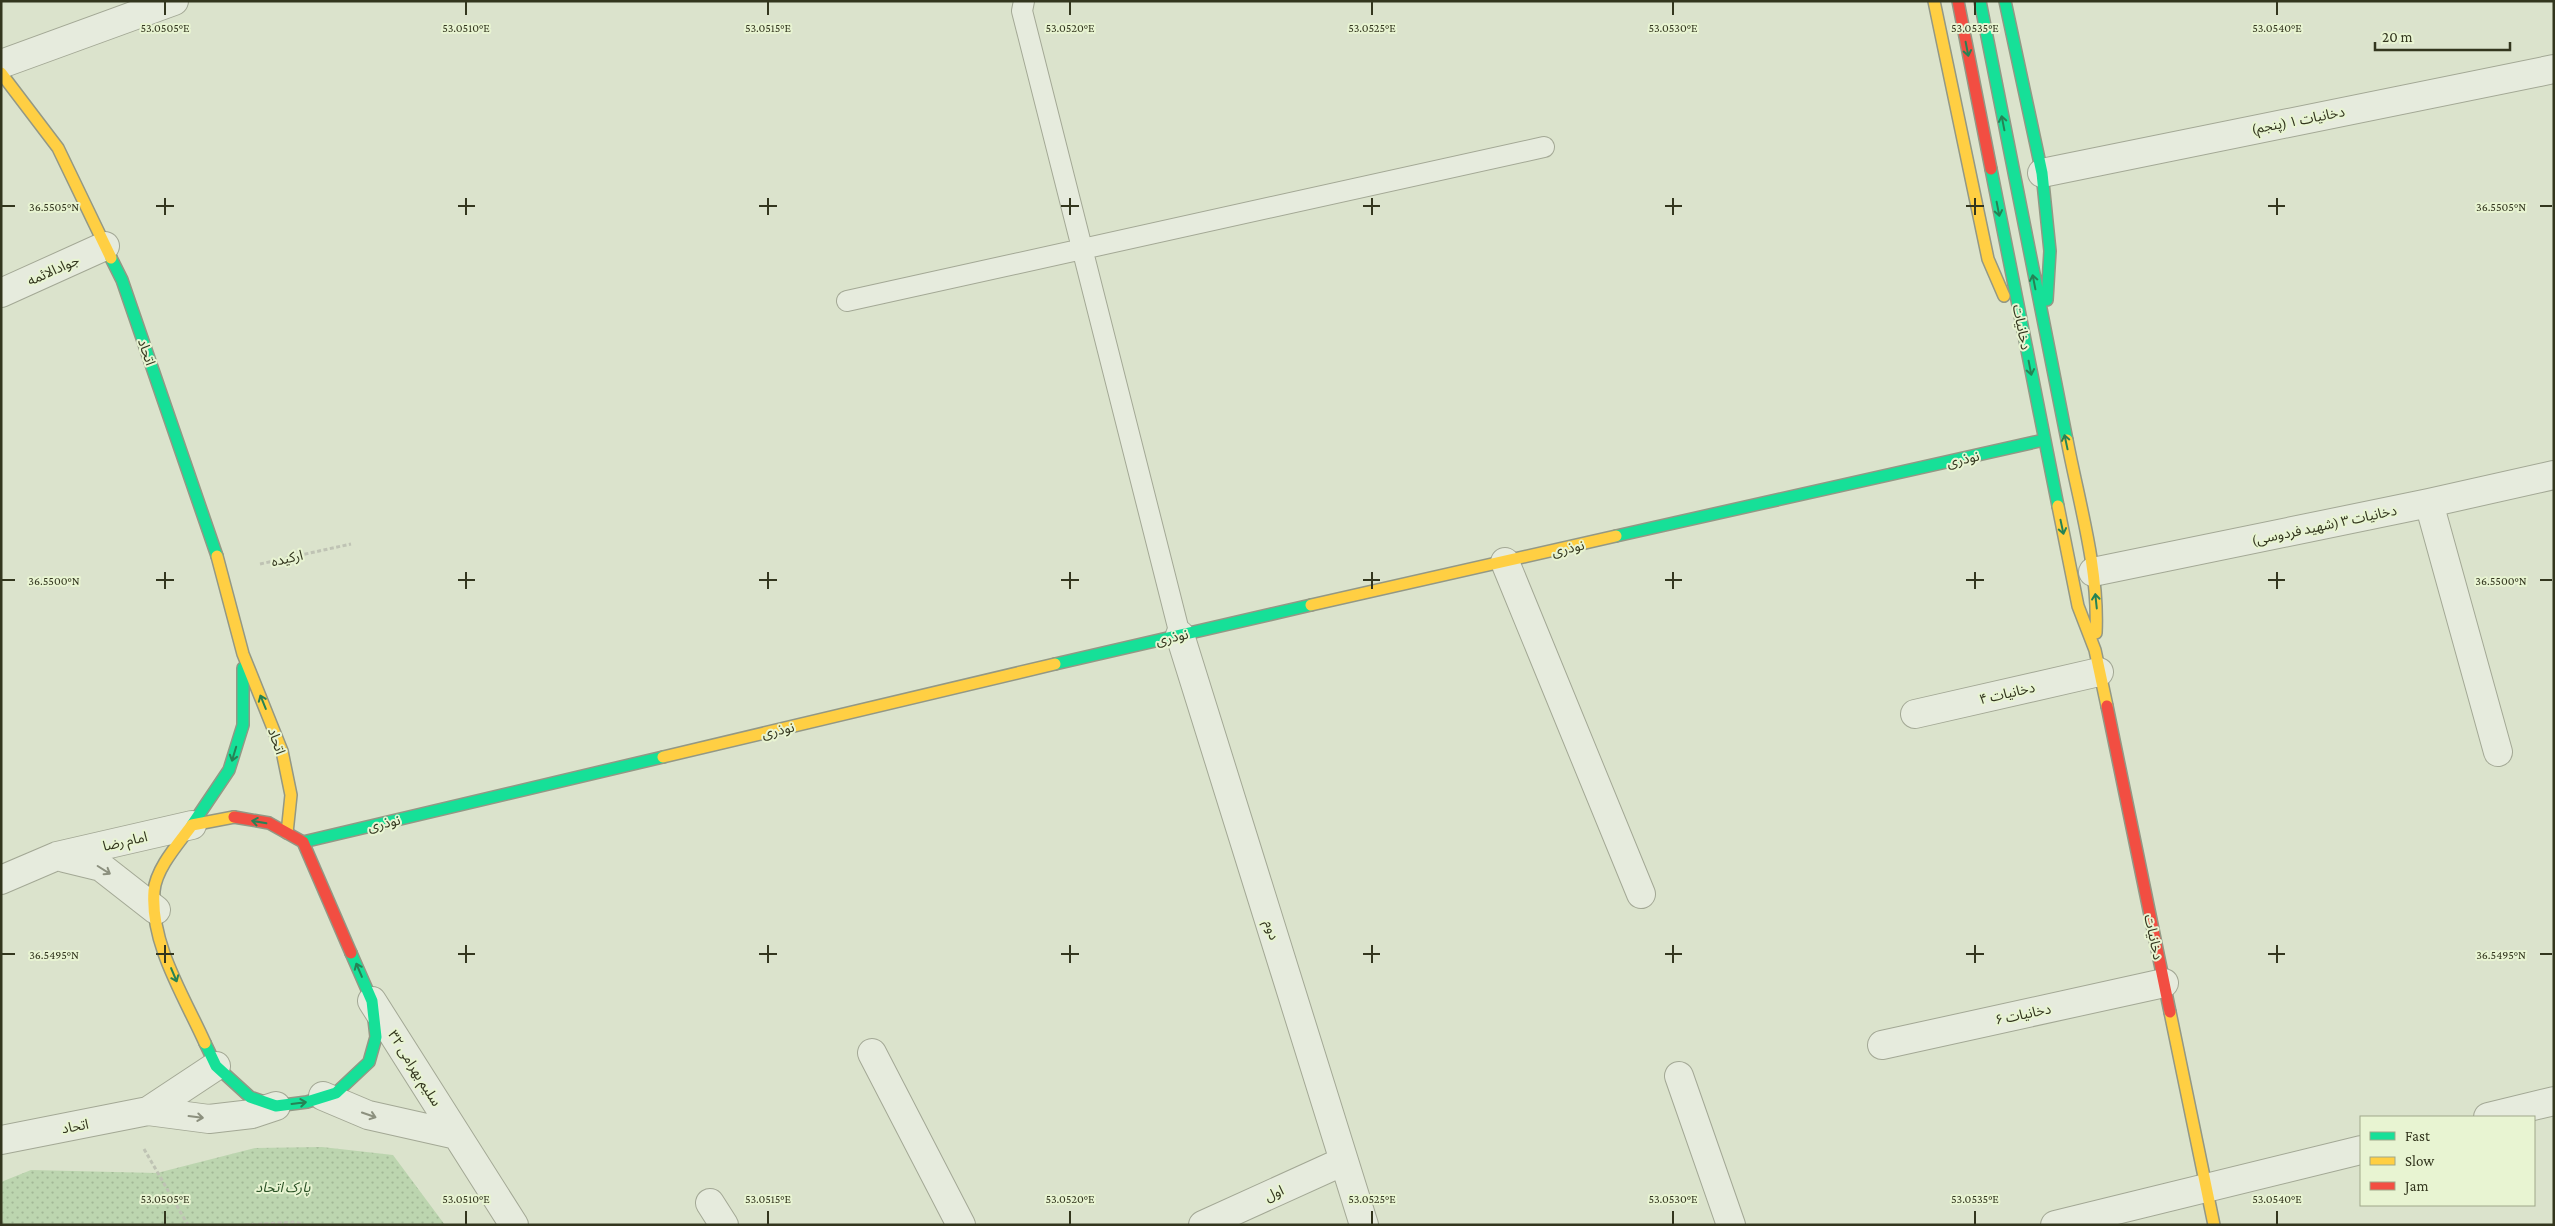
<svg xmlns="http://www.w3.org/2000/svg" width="2555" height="1226" font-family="'Crimson Pro','Noto Sans Arabic',serif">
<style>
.grass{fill:url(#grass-dots)}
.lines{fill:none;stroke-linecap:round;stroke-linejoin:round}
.lane-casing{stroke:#a3a895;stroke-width:22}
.street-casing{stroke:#a3a895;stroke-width:30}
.fast-casing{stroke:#939885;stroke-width:14}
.slow-casing{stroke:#939885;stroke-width:14}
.jam-casing{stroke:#939885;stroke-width:14}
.path{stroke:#bfc3b4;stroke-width:3;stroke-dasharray:4 2.5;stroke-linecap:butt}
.lane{stroke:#e6ebdd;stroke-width:20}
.street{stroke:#e6ebdd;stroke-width:28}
.fast{stroke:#16e098;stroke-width:11}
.slow{stroke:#ffcf43;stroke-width:11}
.jam{stroke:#f24e42;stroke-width:11}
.oneway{stroke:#268255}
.oneway2{stroke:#8c907e}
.ticks{fill:none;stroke:#33361e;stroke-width:2}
.labels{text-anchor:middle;stroke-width:4;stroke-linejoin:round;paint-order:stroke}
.street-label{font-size:14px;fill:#33361e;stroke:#e8f4d2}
.park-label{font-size:14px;font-style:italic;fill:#2a5125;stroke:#e8f4d2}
.ticks-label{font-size:12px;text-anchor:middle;fill:#33361e;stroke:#e8f4d2;stroke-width:4;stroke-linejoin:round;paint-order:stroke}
</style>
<defs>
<pattern id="grass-dots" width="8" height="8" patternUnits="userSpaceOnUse" patternTransform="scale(1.25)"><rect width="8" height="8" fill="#bcd5af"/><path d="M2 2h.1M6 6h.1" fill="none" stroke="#a2b796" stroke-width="1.8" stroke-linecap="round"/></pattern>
</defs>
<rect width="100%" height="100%" fill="#dbe3cc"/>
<!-- grass -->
<path class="grass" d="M 322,1147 L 393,1155 L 445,1225 L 1,1225 L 1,1182 L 31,1170 L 157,1173 L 255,1148 Z"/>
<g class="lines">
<defs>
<path id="lane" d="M 1024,1 L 1022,11 L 1180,635
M 847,301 L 1544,147"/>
<path id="street" d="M 1,64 L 174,1
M 2042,173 L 2554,69
M 1,293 L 105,246
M 2429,503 L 2498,752
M 1505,562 L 1641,894
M 2093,572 L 2429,503 L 2554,475
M 1180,635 L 1364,1225
M 1915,714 L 2099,672
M 64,858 L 101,867 L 156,910
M 1,880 L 57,856 L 192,825
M 372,1001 L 514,1225
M 1882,1045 L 2164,983
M 872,1053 L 961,1225
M 1679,1076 L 1731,1225
M 323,1096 L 368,1115 L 457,1135
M 148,1111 L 216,1066
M 2488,1117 L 2554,1101
M 1,1140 L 148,1111 L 209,1119 L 252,1114 L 276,1106
M 710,1203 L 724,1225
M 1203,1225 L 1344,1161
M 2055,1225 L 2361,1150"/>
<path id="fast" d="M 1980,1 L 2067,440
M 2005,1 L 2042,173 L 2050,251 L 2047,300
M 1991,169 L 2058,506
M 111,258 L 122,280 L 217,556
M 1616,536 L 2044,440
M 1055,664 L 1311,605
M 192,825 L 229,770 L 243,725 L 243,668
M 303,842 L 663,757
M 205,1043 L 216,1066 L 250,1097 L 276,1106 L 307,1102 L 336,1093 L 369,1062 L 376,1037 L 372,1001 L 351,953"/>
<path id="slow" d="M 1934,1 L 1988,259 L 2004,296
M 1,73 L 58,148 L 111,258
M 2067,440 C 2079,503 2099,568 2096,633
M 2058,506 L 2078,606 L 2095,650 L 2107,706
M 217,556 L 243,654 L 282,751 L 291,795 L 287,833
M 1311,605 L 1616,536
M 663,757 L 1055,664
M 2170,1012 L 2214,1225
M 205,1043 C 184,996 150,944 154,891 C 156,868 179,843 192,825 L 234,817"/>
<path id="jam" d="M 1958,1 L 1991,169
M 2107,706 L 2170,1012
M 234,817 L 269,823 L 303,842 L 351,953"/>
</defs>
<!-- lane casing -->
<use href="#lane" class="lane-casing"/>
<!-- street casing -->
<use href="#street" class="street-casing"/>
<!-- fast casing -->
<use href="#fast" class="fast-casing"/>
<!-- slow casing -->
<use href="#slow" class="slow-casing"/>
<!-- jam casing -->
<use href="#jam" class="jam-casing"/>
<!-- path -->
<path class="path" d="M 260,564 L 351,544
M 144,1149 L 188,1225
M 245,1225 L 296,1222 L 303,1225"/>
<!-- lane -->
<use href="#lane" class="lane"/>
<!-- street -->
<use href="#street" class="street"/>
<!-- fast -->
<use href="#fast" class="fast"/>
<!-- slow -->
<use href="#slow" class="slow"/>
<!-- jam -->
<use href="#jam" class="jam"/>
</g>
<!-- one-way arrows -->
<defs><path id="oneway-shaft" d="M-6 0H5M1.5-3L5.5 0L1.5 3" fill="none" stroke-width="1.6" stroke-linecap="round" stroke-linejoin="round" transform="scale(1.25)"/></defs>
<g class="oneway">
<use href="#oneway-shaft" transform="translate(1967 49) rotate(79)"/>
<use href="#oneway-shaft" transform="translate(2003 123) rotate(-101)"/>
<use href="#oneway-shaft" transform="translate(1998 209) rotate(79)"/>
<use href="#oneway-shaft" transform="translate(2034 282) rotate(-101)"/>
<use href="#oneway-shaft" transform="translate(2030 368) rotate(79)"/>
<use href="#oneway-shaft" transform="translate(2066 442) rotate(-102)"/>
<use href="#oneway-shaft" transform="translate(2062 527) rotate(78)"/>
<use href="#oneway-shaft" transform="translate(2096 601) rotate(-96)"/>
<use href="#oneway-shaft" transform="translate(263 702) rotate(-112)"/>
<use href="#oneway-shaft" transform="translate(234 754) rotate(107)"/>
<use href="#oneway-shaft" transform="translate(259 822) rotate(-170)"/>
<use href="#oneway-shaft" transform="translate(359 970) rotate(-113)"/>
<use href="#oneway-shaft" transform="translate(174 975) rotate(67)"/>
<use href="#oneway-shaft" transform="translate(299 1103) rotate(-7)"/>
</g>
<g class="oneway2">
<use href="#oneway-shaft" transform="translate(104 870) rotate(32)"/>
<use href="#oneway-shaft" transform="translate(369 1115) rotate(19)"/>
<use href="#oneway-shaft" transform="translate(196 1117) rotate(7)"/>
</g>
<!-- ticks -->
<path class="ticks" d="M 165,2 L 165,15M 466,2 L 466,15M 768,2 L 768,15M 1070,2 L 1070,15M 1372,2 L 1372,15M 1673,2 L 1673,15M 1975,2 L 1975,15M 2277,2 L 2277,15M 165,198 L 165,215M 466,198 L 466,215M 768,198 L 768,215M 1070,198 L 1070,215M 1372,198 L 1372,215M 1673,198 L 1673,215M 1975,198 L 1975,215M 2277,198 L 2277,215M 2,206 L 15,206M 156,206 L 174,206M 458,206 L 475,206M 759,206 L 777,206M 1061,206 L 1079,206M 1363,206 L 1380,206M 1665,206 L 1682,206M 1966,206 L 1984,206M 2268,206 L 2285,206M 2540,206 L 2552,206M 165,572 L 165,589M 466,572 L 466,589M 768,572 L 768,589M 1070,572 L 1070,589M 1372,572 L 1372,589M 1673,572 L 1673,589M 1975,572 L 1975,589M 2277,572 L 2277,589M 2,580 L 15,580M 156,580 L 174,580M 458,580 L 475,580M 759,580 L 777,580M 1061,580 L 1079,580M 1363,580 L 1380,580M 1665,580 L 1682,580M 1966,580 L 1984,580M 2268,580 L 2285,580M 2540,580 L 2552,580M 165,945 L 165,963M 466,945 L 466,963M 768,945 L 768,963M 1070,945 L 1070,963M 1372,945 L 1372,963M 1673,945 L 1673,963M 1975,945 L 1975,963M 2277,945 L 2277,963M 2,954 L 15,954M 156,954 L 174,954M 458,954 L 475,954M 759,954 L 777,954M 1061,954 L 1079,954M 1363,954 L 1380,954M 1665,954 L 1682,954M 1966,954 L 1984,954M 2268,954 L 2285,954M 2540,954 L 2552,954M 165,1211 L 165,1224M 466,1211 L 466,1224M 768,1211 L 768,1224M 1070,1211 L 1070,1224M 1372,1211 L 1372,1224M 1673,1211 L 1673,1224M 1975,1211 L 1975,1224M 2277,1211 L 2277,1224"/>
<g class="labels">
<!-- street labels -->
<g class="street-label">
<text transform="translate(2298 120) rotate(-11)" y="5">دخانیات ۱ (پنجم)</text>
<text transform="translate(53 270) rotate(-24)" y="5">جوادالائمه</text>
<text transform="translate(2022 327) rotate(79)" y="5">دخانیات</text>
<text transform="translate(147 352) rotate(71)" y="5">اتحاد</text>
<text transform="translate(1963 459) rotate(-13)" y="5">نوذری</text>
<text transform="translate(2324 525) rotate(-12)" y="5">دخانیات ۳ (شهید فردوسی)</text>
<text transform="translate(1568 548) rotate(-13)" y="5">نوذری</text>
<text transform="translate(287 558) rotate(-13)" y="5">ارکیده</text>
<text transform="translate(1172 637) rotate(-13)" y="5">نوذری</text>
<text transform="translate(2007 693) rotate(-13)" y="5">دخانیات ۴</text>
<text transform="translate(778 730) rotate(-13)" y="5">نوذری</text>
<text transform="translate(277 741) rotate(71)" y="5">اتحاد</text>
<text transform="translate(384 823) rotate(-13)" y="5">نوذری</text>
<text transform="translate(125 841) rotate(-13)" y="5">امام رضا</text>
<text transform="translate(1272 930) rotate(73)" y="5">دوم</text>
<text transform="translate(2154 937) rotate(78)" y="5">دخانیات</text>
<text transform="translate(2023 1014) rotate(-12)" y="5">دخانیات ۶</text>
<text transform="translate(415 1068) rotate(58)" y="5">سلیم بهرامی ۳۲</text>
<text transform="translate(75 1126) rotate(-11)" y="5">اتحاد</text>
<text transform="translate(1274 1193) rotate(-24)" y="5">اول</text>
</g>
<!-- park labels -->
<g class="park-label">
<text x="283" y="1192">پارک اتحاد</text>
</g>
</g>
<g class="ticks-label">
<text x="165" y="32">53.0505°E</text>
<text x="466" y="32">53.0510°E</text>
<text x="768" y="32">53.0515°E</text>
<text x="1070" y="32">53.0520°E</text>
<text x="1372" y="32">53.0525°E</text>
<text x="1673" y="32">53.0530°E</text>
<text x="1975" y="32">53.0535°E</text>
<text x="2277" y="32">53.0540°E</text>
<text x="54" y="211">36.5505°N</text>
<text x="2501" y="211">36.5505°N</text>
<text x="54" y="585">36.5500°N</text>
<text x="2501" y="585">36.5500°N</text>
<text x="54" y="959">36.5495°N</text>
<text x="2501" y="959">36.5495°N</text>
<text x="165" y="1203">53.0505°E</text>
<text x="466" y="1203">53.0510°E</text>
<text x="768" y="1203">53.0515°E</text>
<text x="1070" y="1203">53.0520°E</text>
<text x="1372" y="1203">53.0525°E</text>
<text x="1673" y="1203">53.0530°E</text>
<text x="1975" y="1203">53.0535°E</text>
<text x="2277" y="1203">53.0540°E</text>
</g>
<!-- border -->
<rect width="2555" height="1226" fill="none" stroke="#33361e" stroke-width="5"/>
<!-- legend -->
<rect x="2360" y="1116" width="175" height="90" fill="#e8f4d2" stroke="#a0a88a"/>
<rect x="2370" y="1132" width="25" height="8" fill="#16e098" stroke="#a0a88a"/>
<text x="2405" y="1141" font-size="15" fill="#33361e">Fast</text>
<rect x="2370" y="1157" width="25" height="8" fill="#ffcf43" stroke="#a0a88a"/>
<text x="2405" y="1166" font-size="15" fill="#33361e">Slow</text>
<rect x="2370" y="1182" width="25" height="8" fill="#f24e42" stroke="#a0a88a"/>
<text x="2405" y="1191" font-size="15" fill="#33361e">Jam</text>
<!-- scale -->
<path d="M2375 42v8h135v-8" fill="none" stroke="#33361e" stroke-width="2.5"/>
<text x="2382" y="42" font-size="15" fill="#33361e" stroke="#e8f4d2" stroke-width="4" paint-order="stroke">20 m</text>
</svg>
